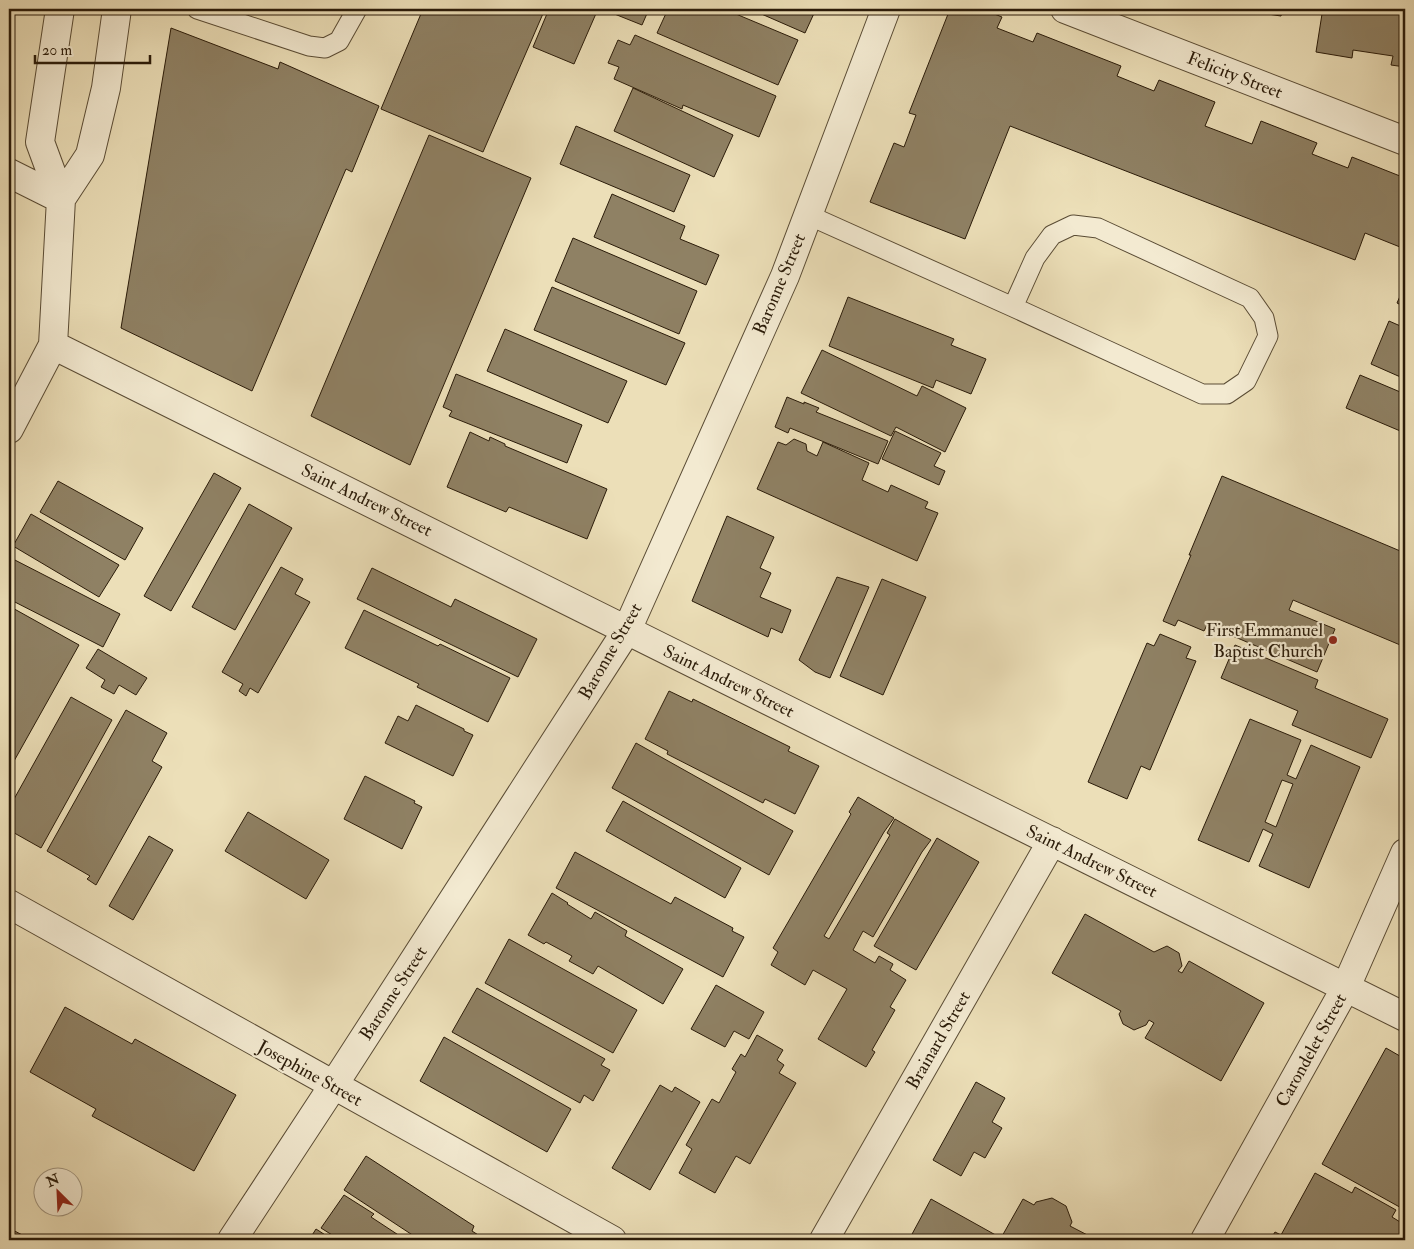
<svg xmlns="http://www.w3.org/2000/svg" width="1414" height="1249" font-family="'IM FELL Double Pica',serif">
<style>
.building{fill:#8f8164;stroke:#2a1b09;fill-rule:evenodd}
.lines{fill:none;stroke-linecap:round;stroke-linejoin:round}
.service-casing{stroke:#5a4c35;stroke-width:21}
.minor-casing{stroke:#5a4c35;stroke-width:30}
.service{stroke:#f3ead1;stroke-width:19}
.minor{stroke:#f3ead1;stroke-width:28}
.poi-dot{fill:#8f2418;stroke:#f3ead1;stroke-width:2}
.labels{text-anchor:middle;stroke-width:4.5;stroke-linejoin:round;paint-order:stroke}
.street-label{font-size:18px;fill:#2a1b09;stroke:#f3ead1}
.poi-label{font-size:18px;fill:#2a1b09;stroke:#f3ead1;text-anchor:end}
</style>
<rect width="100%" height="100%" fill="#ecdfb8"/>
<filter id="stains"><feTurbulence type="fractalNoise" baseFrequency=".004" numOctaves="4"/><feColorMatrix values="0 0 0 0 .2 0 0 0 0 .09 0 0 0 0 .02 0 0 0 .5 -.17"/></filter>
<radialGradient id="worn" r=".72"><stop offset=".6" stop-color="#630" stop-opacity="0"/><stop offset="1" stop-color="#630" stop-opacity=".3"/></radialGradient>
<!-- building -->
<path class="building" d="M 423,9 L 545,9 L 483,152 L 381,109 Z
M 549,9 L 598,9 L 574,64 L 533,47 Z
M 602,9 L 649,9 L 642,25 Z
M 668,9 L 724,9 L 798,40 L 778,85 L 657,33 Z
M 750,9 L 816,9 L 805,33 Z
M 950,9 L 982,9 L 1002,17 L 997,28 L 1033,42 L 1037,33 L 1121,66 L 1117,76 L 1154,91 L 1159,80 L 1215,102 L 1205,126 L 1252,144 L 1261,121 L 1317,143 L 1312,154 L 1348,168 L 1352,157 L 1405,178 L 1405,249 L 1365,233 L 1355,260 L 1010,126 L 965,239 L 870,202 L 894,143 L 904,147 L 916,115 L 909,113 Z
M 1262,9 L 1283,9 L 1281,16 L 1261,13 Z
M 1286,9 L 1405,9 L 1405,67 L 1391,65 L 1393,56 L 1353,50 L 1352,58 L 1316,52 L 1322,14 Z
M 171,28 L 278,69 L 280,62 L 379,106 L 352,172 L 346,169 L 252,391 L 121,328 Z
M 635,35 L 776,96 L 759,137 L 683,105 L 682,109 L 614,79 L 619,67 L 608,63 L 618,40 L 630,45 Z
M 633,88 L 733,135 L 714,177 L 614,131 Z
M 576,126 L 690,175 L 674,212 L 560,164 Z
M 429,135 L 531,178 L 410,465 L 311,416 Z
M 612,194 L 685,226 L 680,239 L 719,255 L 706,285 L 594,237 Z
M 573,238 L 697,291 L 679,334 L 555,281 Z
M 1405,285 L 1405,307 L 1397,303 Z
M 552,287 L 685,343 L 666,385 L 534,330 Z
M 848,297 L 954,339 L 951,345 L 986,359 L 971,394 L 936,380 L 933,388 L 829,346 Z
M 1389,321 L 1405,328 L 1405,379 L 1371,364 Z
M 505,329 L 627,381 L 608,423 L 487,371 Z
M 822,350 L 917,396 L 922,386 L 966,408 L 945,452 L 896,427 L 891,436 L 801,393 Z
M 456,374 L 582,425 L 567,463 L 449,416 L 452,411 L 443,407 Z
M 1360,375 L 1405,394 L 1405,433 L 1346,408 Z
M 787,397 L 804,404 L 804,402 L 819,408 L 816,412 L 888,441 L 878,464 L 790,428 L 788,433 L 775,427 Z
M 895,431 L 941,453 L 934,466 L 945,471 L 939,485 L 882,459 Z
M 470,432 L 489,441 L 490,437 L 505,444 L 505,446 L 607,489 L 587,539 L 509,507 L 506,512 L 447,487 Z
M 794,439 L 806,444 L 807,451 L 817,456 L 823,442 L 869,463 L 862,480 L 888,492 L 891,485 L 928,502 L 925,508 L 938,513 L 917,561 L 757,489 L 778,442 L 786,445 Z
M 214,473 L 241,488 L 171,611 L 144,596 Z
M 1222,476 L 1405,553 L 1405,647 L 1293,600 L 1289,610 L 1335,629 L 1317,672 L 1207,625 L 1204,631 L 1178,620 L 1175,626 L 1163,621 L 1191,555 L 1189,555 Z
M 58,481 L 143,528 L 125,560 L 40,512 Z
M 249,504 L 292,528 L 235,630 L 192,607 Z
M 31,514 L 119,565 L 99,597 L 13,546 Z
M 727,516 L 774,537 L 760,568 L 771,573 L 760,597 L 791,610 L 782,633 L 771,628 L 768,637 L 692,601 Z
M 9,557 L 120,614 L 103,647 L 9,599 Z
M 281,567 L 303,579 L 295,594 L 310,602 L 258,693 L 250,688 L 246,696 L 239,691 L 243,684 L 222,672 Z
M 372,568 L 451,607 L 455,599 L 537,639 L 518,677 L 357,599 Z
M 837,577 L 869,587 L 830,678 L 815,672 L 799,660 Z
M 882,579 L 926,597 L 883,695 L 840,676 Z
M 9,606 L 79,645 L 9,770 Z
M 364,610 L 438,646 L 440,644 L 510,678 L 488,722 L 417,687 L 419,684 L 345,648 Z
M 1160,634 L 1191,647 L 1186,658 L 1196,661 L 1150,770 L 1141,766 L 1127,799 L 1088,782 L 1147,643 L 1154,646 Z
M 1235,645 L 1318,680 L 1315,688 L 1388,719 L 1371,758 L 1292,725 L 1298,711 L 1221,678 Z
M 98,649 L 147,678 L 136,695 L 119,685 L 114,694 L 101,687 L 105,680 L 86,668 Z
M 669,691 L 692,702 L 693,699 L 790,747 L 788,751 L 819,766 L 795,814 L 765,799 L 763,803 L 667,754 L 668,751 L 645,739 Z
M 71,697 L 112,720 L 41,848 L 9,830 L 9,808 Z
M 416,705 L 464,729 L 464,731 L 473,735 L 453,776 L 385,743 L 398,716 L 408,721 Z
M 126,710 L 167,733 L 152,761 L 162,767 L 96,885 L 87,879 L 90,876 L 47,851 Z
M 1250,719 L 1301,740 L 1287,775 L 1296,779 L 1311,745 L 1360,767 L 1309,888 L 1259,866 L 1273,834 L 1263,829 L 1249,862 L 1198,840 ZM 1282,780 L 1293,784 L 1276,827 L 1265,822 Z
M 636,743 L 793,831 L 769,875 L 612,788 Z
M 365,776 L 415,801 L 414,803 L 422,807 L 402,849 L 344,819 Z
M 858,797 L 894,818 L 884,832 L 824,936 L 829,939 L 890,835 L 887,833 L 895,819 L 931,840 L 922,852 L 873,937 L 863,931 L 853,950 L 875,963 L 879,956 L 893,964 L 890,970 L 906,980 L 890,1007 L 895,1010 L 872,1050 L 875,1052 L 866,1067 L 818,1039 L 847,989 L 813,970 L 805,985 L 771,965 L 778,952 L 773,948 L 851,814 L 849,812 Z
M 623,801 L 741,868 L 725,898 L 606,831 Z
M 248,812 L 329,860 L 306,899 L 225,851 Z
M 149,836 L 173,850 L 133,920 L 109,906 Z
M 937,838 L 979,862 L 916,970 L 874,946 Z
M 575,852 L 671,904 L 675,897 L 733,928 L 732,931 L 744,937 L 723,977 L 556,888 Z
M 552,893 L 568,903 L 567,904 L 591,919 L 595,912 L 627,931 L 625,936 L 683,969 L 663,1004 L 598,966 L 593,974 L 569,961 L 572,956 L 546,942 L 544,944 L 528,935 Z
M 1085,914 L 1154,952 L 1167,946 L 1179,953 L 1182,966 L 1178,971 L 1182,973 L 1189,961 L 1264,1003 L 1221,1081 L 1145,1038 L 1154,1023 L 1149,1020 L 1146,1025 L 1134,1030 L 1123,1024 L 1119,1014 L 1121,1011 L 1052,973 Z
M 509,939 L 637,1010 L 613,1053 L 485,983 Z
M 716,985 L 764,1012 L 749,1039 L 734,1031 L 725,1047 L 691,1029 Z
M 477,988 L 605,1059 L 601,1065 L 610,1070 L 593,1101 L 584,1095 L 580,1103 L 452,1032 Z
M 65,1007 L 132,1044 L 135,1039 L 236,1095 L 194,1171 L 92,1116 L 96,1109 L 30,1072 Z
M 757,1035 L 783,1050 L 777,1060 L 784,1065 L 779,1073 L 796,1083 L 750,1164 L 736,1156 L 715,1193 L 679,1173 L 692,1149 L 686,1145 L 712,1099 L 719,1103 L 736,1072 L 732,1069 L 741,1054 L 745,1057 Z
M 444,1037 L 571,1109 L 547,1152 L 420,1081 Z
M 1386,1048 L 1405,1059 L 1405,1210 L 1322,1164 Z
M 976,1082 L 1005,1098 L 992,1122 L 1002,1128 L 985,1158 L 974,1152 L 961,1176 L 933,1160 Z
M 660,1085 L 672,1092 L 675,1087 L 700,1102 L 650,1190 L 612,1168 Z
M 366,1156 L 474,1226 L 472,1231 L 486,1240 L 420,1240 L 344,1190 Z
M 1315,1173 L 1352,1193 L 1355,1187 L 1396,1210 L 1392,1217 L 1405,1225 L 1405,1240 L 1270,1240 L 1275,1232 L 1281,1235 Z
M 344,1195 L 374,1214 L 371,1217 L 406,1240 L 340,1240 L 321,1228 Z
M 1052,1198 L 1066,1206 L 1072,1222 L 1070,1226 L 1097,1240 L 918,1240 L 911,1236 L 931,1199 L 1001,1238 L 1023,1199 L 1034,1205 L 1036,1202 Z
M 9,1228 L 26,1237 L 24,1240 L 9,1240 Z
M 316,1229 L 333,1240 L 309,1240 Z"/>
<g class="lines">
<defs>
<path id="service" d="M 197,9 L 309,46 L 325,48 L 339,41 L 357,9
M 808,215 L 1013,307 L 1202,394 L 1227,394 L 1246,381 L 1268,336 L 1264,318 L 1250,298 L 1098,228 L 1073,225 L 1052,235 L 1035,258 L 1013,307"/>
<path id="minor" d="M 1065,9 L 1405,141
M 9,173 L 61,199
M 61,199 L 90,155 L 106,88 L 117,9
M 53,345 L 1405,1017
M 9,429 L 53,345 L 61,199 L 40,142 L 60,9
M 9,904 L 612,1240
M 232,1240 L 333,1086 L 627,630 L 785,276 L 886,9
M 824,1240 L 1052,841
M 1205,1240 L 1346,987 L 1405,853"/>
</defs>
<!-- service casing -->
<use href="#service" class="service-casing"/>
<!-- minor casing -->
<use href="#minor" class="minor-casing"/>
<!-- service -->
<use href="#service" class="service"/>
<!-- minor -->
<use href="#minor" class="minor"/>
</g>
<!-- markers -->
<circle class="poi-dot" cx="1333" cy="640" r="5"/>
<g class="labels">
<!-- street labels -->
<g class="street-label">
<text transform="translate(1235 75) rotate(21)" y="6">Felicity Street</text>
<text transform="translate(779 284) rotate(-67)" y="6">Baronne Street</text>
<text transform="translate(367 500) rotate(26)" y="6">Saint Andrew Street</text>
<text transform="translate(610 651) rotate(-60)" y="6">Baronne Street</text>
<text transform="translate(729 681) rotate(26)" y="6">Saint Andrew Street</text>
<text transform="translate(1092 861) rotate(26)" y="6">Saint Andrew Street</text>
<text transform="translate(393 993) rotate(-57)" y="6">Baronne Street</text>
<text transform="translate(938 1040) rotate(-60)" y="6">Brainard Street</text>
<text transform="translate(1311 1050) rotate(-61)" y="6">Carondelet Street</text>
<text transform="translate(310 1073) rotate(29)" y="6">Josephine Street</text>
</g>
<!-- poi labels -->
<g class="poi-label">
<text x="1323" y="636">First Emmanuel<tspan x="1323" dy="21">Baptist Church</tspan></text>
</g>
</g>
<!-- margin -->
<rect width="1414" height="1249" fill="none" stroke="#ecdfb8" stroke-width="30"/>
<rect x="10" y="10" width="1394" height="1229" fill="none" stroke="#2a1b09" stroke-width="2.5"/>
<rect x="15" y="15" width="1384" height="1219" fill="none" stroke="#2a1b09"/>
<!-- north arrow -->
<g transform="translate(58 1192) rotate(336)"><circle r="24" fill="#f3ead1" stroke="#a39781"/>
<path d="M0-4L9 19L0 12L-9 19Z" fill="#8f2418"/>
<text y="-8" font-size="14" font-weight="bold" text-anchor="middle" fill="#2a1b09">N</text>
</g>
<!-- scale -->
<path d="M35 55v8h115v-8" fill="none" stroke="#2a1b09" stroke-width="2.5"/>
<text x="42" y="55" font-size="15" fill="#2a1b09" stroke="#f3ead1" stroke-width="4" paint-order="stroke">20 m</text>
<rect width="100%" height="100%" filter="url(#stains)"/>
<rect width="100%" height="100%" fill="url(#worn)"/>
</svg>
